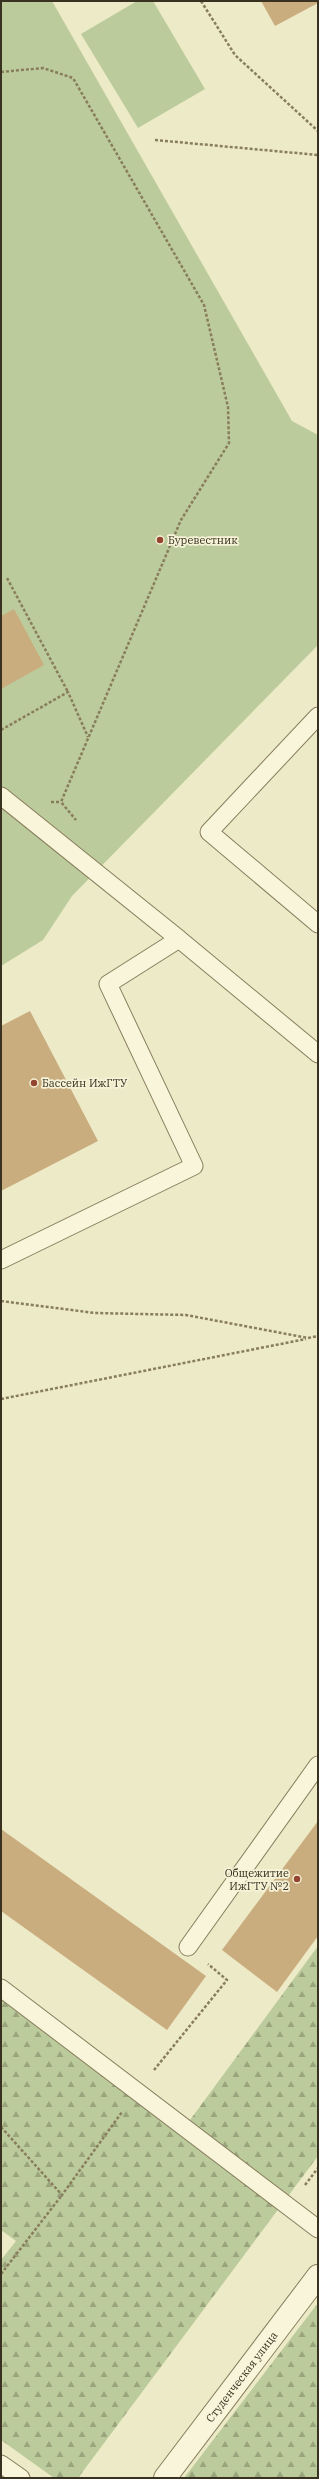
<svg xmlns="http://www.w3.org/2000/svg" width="319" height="2479" font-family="'IBM Plex Serif',serif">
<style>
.forest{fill:url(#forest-firs)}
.green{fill:#bccb9b}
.building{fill:#caad7f}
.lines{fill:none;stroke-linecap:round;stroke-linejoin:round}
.service-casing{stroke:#887d5d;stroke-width:19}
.tertiary-casing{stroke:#887d5d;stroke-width:24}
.path{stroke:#887d5d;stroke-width:2.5;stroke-dasharray:3 2;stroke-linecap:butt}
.service{stroke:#f8f5db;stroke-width:17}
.tertiary{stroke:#f8f5db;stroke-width:22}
.poi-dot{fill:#95442f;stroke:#f5f2d7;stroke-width:1.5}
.labels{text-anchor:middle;stroke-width:3.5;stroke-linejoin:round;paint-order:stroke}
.poi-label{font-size:11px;fill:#393220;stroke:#f5f2d7;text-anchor:start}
.street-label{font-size:11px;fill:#393220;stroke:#f5f2d7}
</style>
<defs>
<pattern id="forest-firs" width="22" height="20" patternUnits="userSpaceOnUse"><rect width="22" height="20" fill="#bccb9b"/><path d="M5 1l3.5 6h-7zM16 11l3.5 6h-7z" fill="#9aa57e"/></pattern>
</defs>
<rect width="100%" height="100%" fill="#edeac7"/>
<!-- forest -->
<path class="forest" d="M 318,1946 L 318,2156 L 78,2478 L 54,2478 L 1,2440 L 1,2260 L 16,2241 L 1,2230 L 1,1978 L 190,2120 Z
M 318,2303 L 318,2478 L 184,2478 Z"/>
<!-- green -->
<path class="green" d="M 1,1 L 52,1 L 292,421 L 318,435 L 318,645 L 72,896 L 43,940 L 1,966 Z
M 137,1 L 153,1 L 205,89 L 138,128 L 81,34 Z"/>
<!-- building -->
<path class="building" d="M 261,1 L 318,1 L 318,3 L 275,26 Z
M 14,609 L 44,665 L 1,689 L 1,616 Z
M 30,1011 L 98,1141 L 1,1191 L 1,1026 Z
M 318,1821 L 318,1936 L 277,1992 L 222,1950 Z
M 1,1829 L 206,1976 L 167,2030 L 1,1911 Z"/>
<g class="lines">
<defs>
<path id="service" d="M 318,716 L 209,832 L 318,924
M 1,796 L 179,939
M 1,1260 L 194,1166 L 108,984 L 179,939 L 318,1054
M 188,1947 L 318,1765
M 1,1988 L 318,2229
M 1,2464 L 21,2478"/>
<g id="tertiary">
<path id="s1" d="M 165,2478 L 318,2276"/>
</g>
</defs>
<!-- service casing -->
<use href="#service" class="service-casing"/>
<!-- tertiary casing -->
<use href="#tertiary" class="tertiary-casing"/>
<!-- path -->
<path class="path" d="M 201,1 L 235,55 L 318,131
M 1,72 L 43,68 L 73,78 L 204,305 L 228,407 L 229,443 L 181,520 L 61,802 L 76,820
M 155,140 L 318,155
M 7,578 L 68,692
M 1,730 L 68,692 L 88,737
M 51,802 L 61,802
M 1,1301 L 95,1313 L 186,1315 L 308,1338 L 318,1336
M 1,1399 L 306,1339
M 154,2070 L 227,1980 L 208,1964
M 1,2127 L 62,2195 L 122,2112
M 305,2185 L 318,2168
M 1,2274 L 62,2195"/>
<!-- service -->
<use href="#service" class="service"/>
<!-- tertiary -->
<use href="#tertiary" class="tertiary"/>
</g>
<!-- markers -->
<g class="poi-dot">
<circle cx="160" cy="540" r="4"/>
<circle cx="34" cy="1083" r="4"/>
<circle cx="297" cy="1879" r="4"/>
</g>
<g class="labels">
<!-- poi labels -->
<g class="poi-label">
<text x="168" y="544">Буревестник</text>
<text x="42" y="1087">Бассейн ИжГТУ</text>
<text x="289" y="1877" text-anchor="end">Общежитие<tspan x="289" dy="13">ИжГТУ №2</tspan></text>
</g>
<!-- street labels -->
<g class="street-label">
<text dy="4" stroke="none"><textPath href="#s1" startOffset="127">Студенческая улица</textPath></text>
</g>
</g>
<!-- border -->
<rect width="319" height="2479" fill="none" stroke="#393220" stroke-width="4"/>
</svg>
